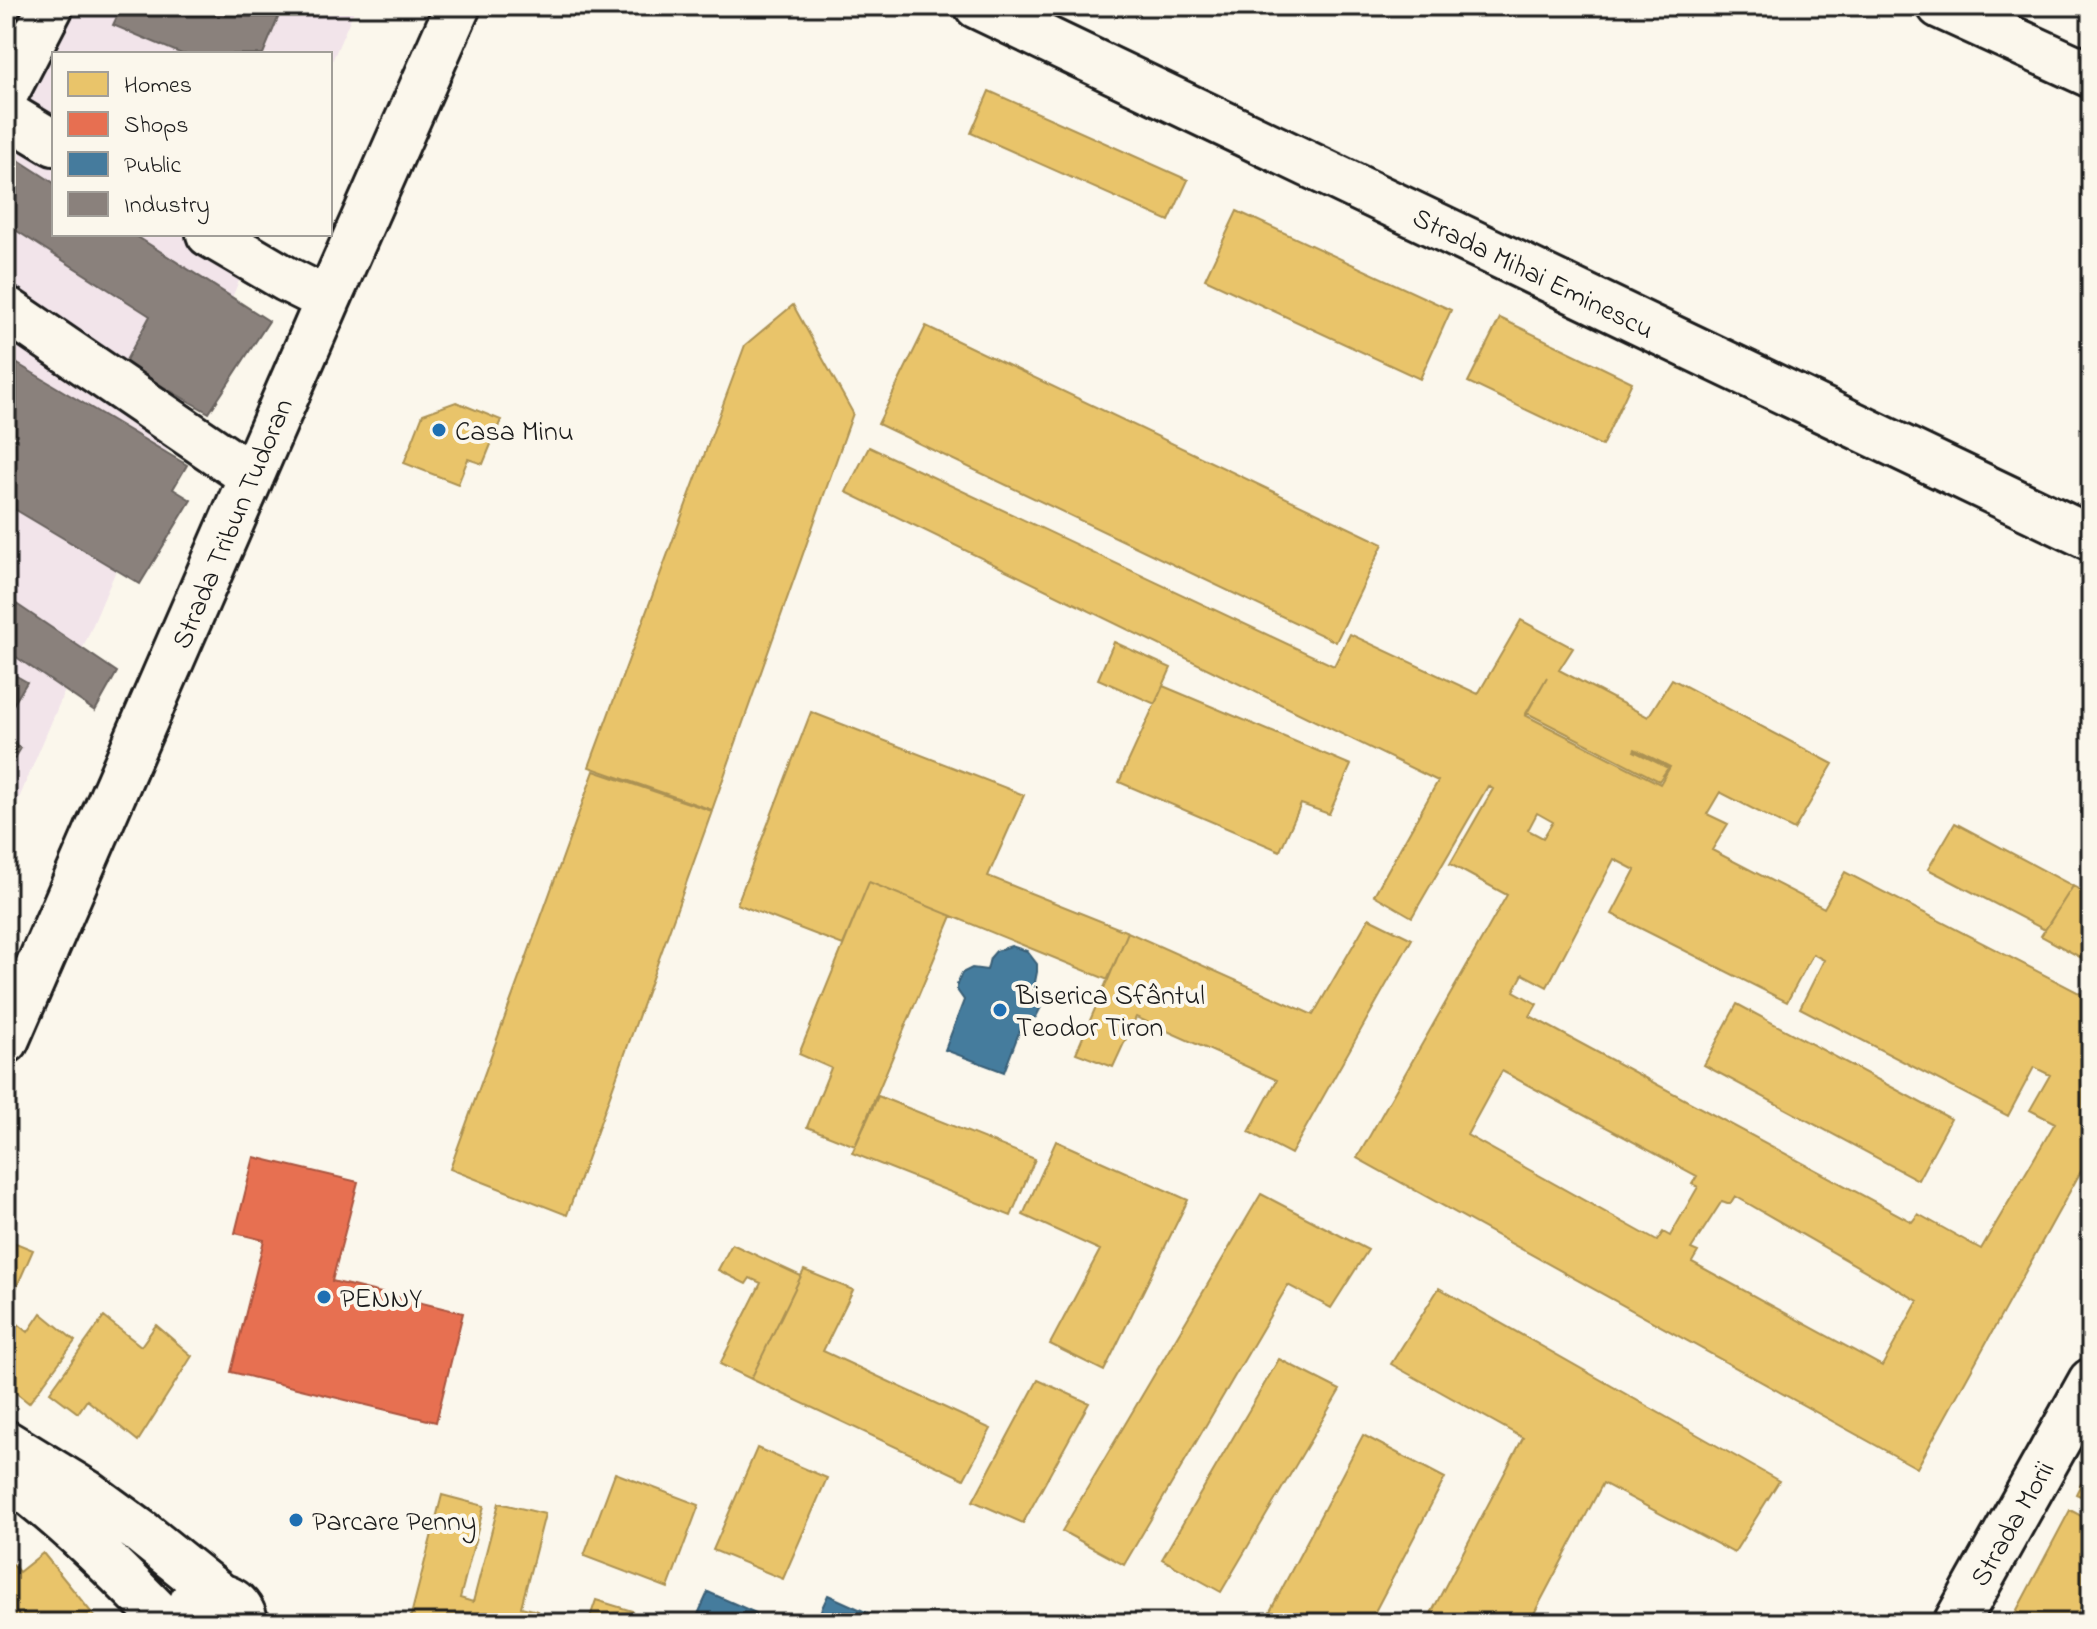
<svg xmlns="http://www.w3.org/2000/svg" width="2097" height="1629" font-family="'Indie Flower',sans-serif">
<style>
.built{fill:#f2e4ea}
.homes{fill:#e9c46a;stroke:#ac9253;stroke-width:2;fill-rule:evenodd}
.shops{fill:#e76f51;stroke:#aa5641;stroke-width:2}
.public{fill:#457b9d;stroke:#395e76;stroke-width:2}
.industry{fill:#8a817c;stroke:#69635f;stroke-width:2}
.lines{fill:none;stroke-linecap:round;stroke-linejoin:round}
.minor-casing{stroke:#1c1c1c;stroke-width:50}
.major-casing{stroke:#1c1c1c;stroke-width:50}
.minor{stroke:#fbf7ec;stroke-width:44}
.major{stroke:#fbf7ec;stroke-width:44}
.poi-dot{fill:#1f6fb2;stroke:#fbf7ec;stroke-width:3}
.labels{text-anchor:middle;stroke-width:8;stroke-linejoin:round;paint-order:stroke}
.street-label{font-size:28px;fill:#1c1c1c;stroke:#fbf7ec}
.poi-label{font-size:28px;fill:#1c1c1c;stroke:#fbf7ec;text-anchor:start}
</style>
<rect width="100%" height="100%" fill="#fbf7ec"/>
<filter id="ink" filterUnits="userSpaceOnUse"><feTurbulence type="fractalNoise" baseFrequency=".0125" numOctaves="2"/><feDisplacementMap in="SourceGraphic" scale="16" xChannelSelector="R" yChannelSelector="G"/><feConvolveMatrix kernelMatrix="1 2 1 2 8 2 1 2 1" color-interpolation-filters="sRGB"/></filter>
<g filter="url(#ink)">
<!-- built -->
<path class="built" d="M 6,6 L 356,6 L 330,66 L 330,54 L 54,54 L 54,234 L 259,234 L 6,829 Z"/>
<!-- homes -->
<path class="homes" d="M 989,91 L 1188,180 L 1169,221 L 971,133 Z
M 1237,211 L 1451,310 L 1420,379 L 1205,279 Z
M 793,305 L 853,413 L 712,810 L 589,767 L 745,345 Z
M 1500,318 L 1632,382 L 1602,446 L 1468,382 Z
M 926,326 L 1383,544 L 1336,642 L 878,424 Z
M 456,402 L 501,420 L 483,464 L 468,459 L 458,484 L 404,463 L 423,414 Z
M 869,447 L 1334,666 L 1350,634 L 1478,694 L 1521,620 L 1573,648 L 1559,670 L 1648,717 L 1672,679 L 1833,764 L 1794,830 L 1720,792 L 1707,814 L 1728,824 L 1712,850 L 1824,908 L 1845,872 L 2091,999 L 2091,1153 L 1917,1468 L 1357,1158 L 1507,895 L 1450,864 L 1493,789 L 1488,786 L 1412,917 L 1374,895 L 1438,781 L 846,492 ZM 1547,677 L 1527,713 L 1659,781 L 1668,768 L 1634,751 L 1635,749 L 1670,767 L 1660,784 L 1525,715 ZM 1537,813 L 1553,822 L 1543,838 L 1528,830 ZM 1614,859 L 1635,870 L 1612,914 L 1787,1002 L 1813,954 L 1824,960 L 1800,1008 L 2008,1116 L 2034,1067 L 2050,1075 L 2030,1110 L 2055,1123 L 1981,1249 L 1918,1214 L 1912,1222 L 1530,1016 L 1537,1004 L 1514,991 L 1523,974 L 1547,987 ZM 1502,1071 L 1697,1176 L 1692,1184 L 1698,1187 L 1670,1236 L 1663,1232 L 1657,1241 L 1467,1135 ZM 1735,1196 L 1918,1301 L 1882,1366 L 1692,1262 L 1698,1252 L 1691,1249 L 1722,1201 L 1730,1204 Z
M 1114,642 L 1171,668 L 1155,704 L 1098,679 Z
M 1163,686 L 1351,765 L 1329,814 L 1301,804 L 1280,851 L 1119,782 Z
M 811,712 L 1024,795 L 988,876 L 1128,932 L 1108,980 L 869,882 L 843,945 L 737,904 Z
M 594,771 L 712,811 L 567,1215 L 450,1169 Z
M 1955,823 L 2073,886 L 2045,930 L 1928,869 Z
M 869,882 L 952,916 L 855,1146 L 807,1127 L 831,1068 L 799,1054 Z
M 2073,886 L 2091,896 L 2091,963 L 2041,936 Z
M 1369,918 L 1412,939 L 1291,1154 L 1249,1132 L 1277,1080 L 1136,1017 L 1113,1067 L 1076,1053 L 1128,932 L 1313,1015 Z
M 1737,1004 L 1951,1119 L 1918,1180 L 1704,1065 Z
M 878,1096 L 1035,1159 L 1011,1216 L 852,1153 Z
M 1056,1141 L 1188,1200 L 1104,1371 L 1050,1344 L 1100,1250 L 1023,1215 Z
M 1261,1194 L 1368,1250 L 1331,1308 L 1288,1285 L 1124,1565 L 1062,1531 Z
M 6,1239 L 33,1250 L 6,1311 Z
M 732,1244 L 801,1276 L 751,1379 L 720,1364 L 761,1283 L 750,1278 L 746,1284 L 718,1270 Z
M 804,1270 L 853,1290 L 823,1351 L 991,1429 L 964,1479 L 751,1379 Z
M 1439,1288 L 1779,1481 L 1734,1553 L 1603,1483 L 1529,1623 L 1426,1623 L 1523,1438 L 1391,1364 Z
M 41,1313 L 75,1341 L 29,1403 L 6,1385 L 6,1314 L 28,1332 Z
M 104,1317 L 141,1346 L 156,1325 L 192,1356 L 138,1441 L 87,1400 L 78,1413 L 50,1392 Z
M 1279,1359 L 1340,1390 L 1221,1592 L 1162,1559 Z
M 1038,1380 L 1089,1403 L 1023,1523 L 973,1501 Z
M 1363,1435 L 1445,1478 L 1369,1623 L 1283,1623 L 1268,1615 Z
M 757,1448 L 827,1478 L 783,1579 L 713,1550 Z
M 2091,1464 L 2091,1501 L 2076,1494 Z
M 615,1473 L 699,1505 L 668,1588 L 584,1556 Z
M 442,1495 L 484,1506 L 460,1598 L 473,1602 L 499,1503 L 545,1514 L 521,1607 L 538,1611 L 535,1623 L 409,1623 Z
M 2070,1510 L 2091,1521 L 2091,1589 L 2073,1623 L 2010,1623 Z
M 43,1553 L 100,1623 L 51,1623 L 44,1615 L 34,1623 L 6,1623 L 6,1559 L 8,1558 L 19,1572 Z
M 596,1600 L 632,1611 L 628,1623 L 588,1623 Z"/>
<!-- shops -->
<path class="shops" d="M 254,1157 L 358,1182 L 332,1281 L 463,1313 L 436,1422 L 231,1372 L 264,1240 L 235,1233 Z"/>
<!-- public -->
<path class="public" d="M 1011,946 L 1027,951 L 1037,964 L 1037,972 L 1034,987 L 1031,991 L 1038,996 L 1041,1007 L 1036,1017 L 1023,1022 L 1004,1072 L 945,1050 L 964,1000 L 957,990 L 957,984 L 962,973 L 972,968 L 987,970 L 990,958 L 996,951 Z
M 708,1592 L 756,1613 L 752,1623 L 694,1623 Z
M 828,1595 L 890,1623 L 815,1623 Z"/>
<!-- industry -->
<path class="industry" d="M 122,6 L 283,6 L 263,54 L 182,54 L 113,25 Z
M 6,152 L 54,183 L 54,234 L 133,234 L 269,321 L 209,413 L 124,364 L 150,316 L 6,224 Z
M 6,357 L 187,465 L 173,489 L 191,500 L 140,584 L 6,504 Z
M 6,597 L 117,672 L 95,711 L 6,650 Z
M 6,670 L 27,682 L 10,710 L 6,708 Z
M 6,739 L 21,748 L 6,773 Z"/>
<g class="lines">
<defs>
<path id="minor" d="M 977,6 L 2091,538
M 1940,6 L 2091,75
M 6,93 L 51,6
M 6,114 L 54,143
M 209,234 L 286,279 L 328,300
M 6,309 L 251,476
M 6,1041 L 328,300 L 458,6
M 1956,1623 L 2091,1381"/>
<path id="major" d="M 6,1443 L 86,1492 L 142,1533 L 219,1595
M 6,1475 C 66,1519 116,1570 168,1623
M 192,1602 C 216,1590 239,1596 246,1623"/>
</defs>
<!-- minor casing -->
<use href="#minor" class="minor-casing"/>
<!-- major casing -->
<use href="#major" class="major-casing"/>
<!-- minor -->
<use href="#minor" class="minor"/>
<!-- major -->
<use href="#major" class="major"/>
</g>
</g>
<!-- markers -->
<g class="poi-dot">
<circle cx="439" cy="430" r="8"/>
<circle cx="1000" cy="1010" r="8"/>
<circle cx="324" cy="1297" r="8"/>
<circle cx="296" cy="1520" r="8"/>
</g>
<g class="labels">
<!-- street labels -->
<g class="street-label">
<text transform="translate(1534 272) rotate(26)" y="10">Strada Mihai Eminescu</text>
<text transform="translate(231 523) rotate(-67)" y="10">Strada Tribun Tudoran</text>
<text transform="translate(2011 1523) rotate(-60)" y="10">Strada Morii</text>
</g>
<!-- poi labels -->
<g class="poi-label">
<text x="455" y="440">Casa Minu</text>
<text x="1016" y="1004">Biserica Sfântul<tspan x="1016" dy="32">Teodor Tiron</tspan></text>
<text x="340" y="1307">PENNY</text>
<text x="312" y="1530">Parcare Penny</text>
</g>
</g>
<!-- margin -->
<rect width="2097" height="1629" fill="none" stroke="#fbf7ec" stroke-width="32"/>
<rect x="16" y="16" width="2065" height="1597" fill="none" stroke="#1c1c1c" stroke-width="3" filter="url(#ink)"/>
<!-- legend -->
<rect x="52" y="52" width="280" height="184" fill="#fbf7ec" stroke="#a29f99" stroke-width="2"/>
<rect x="68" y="72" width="40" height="24" fill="#e9c46a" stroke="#a29f99" stroke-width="2"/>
<text x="124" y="92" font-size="24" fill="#1c1c1c">Homes</text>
<rect x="68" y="112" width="40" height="24" fill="#e76f51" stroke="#a29f99" stroke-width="2"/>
<text x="124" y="132" font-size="24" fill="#1c1c1c">Shops</text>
<rect x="68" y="152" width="40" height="24" fill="#457b9d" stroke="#a29f99" stroke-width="2"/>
<text x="124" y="172" font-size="24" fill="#1c1c1c">Public</text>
<rect x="68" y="192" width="40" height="24" fill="#8a817c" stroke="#a29f99" stroke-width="2"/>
<text x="124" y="212" font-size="24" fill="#1c1c1c">Industry</text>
</svg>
